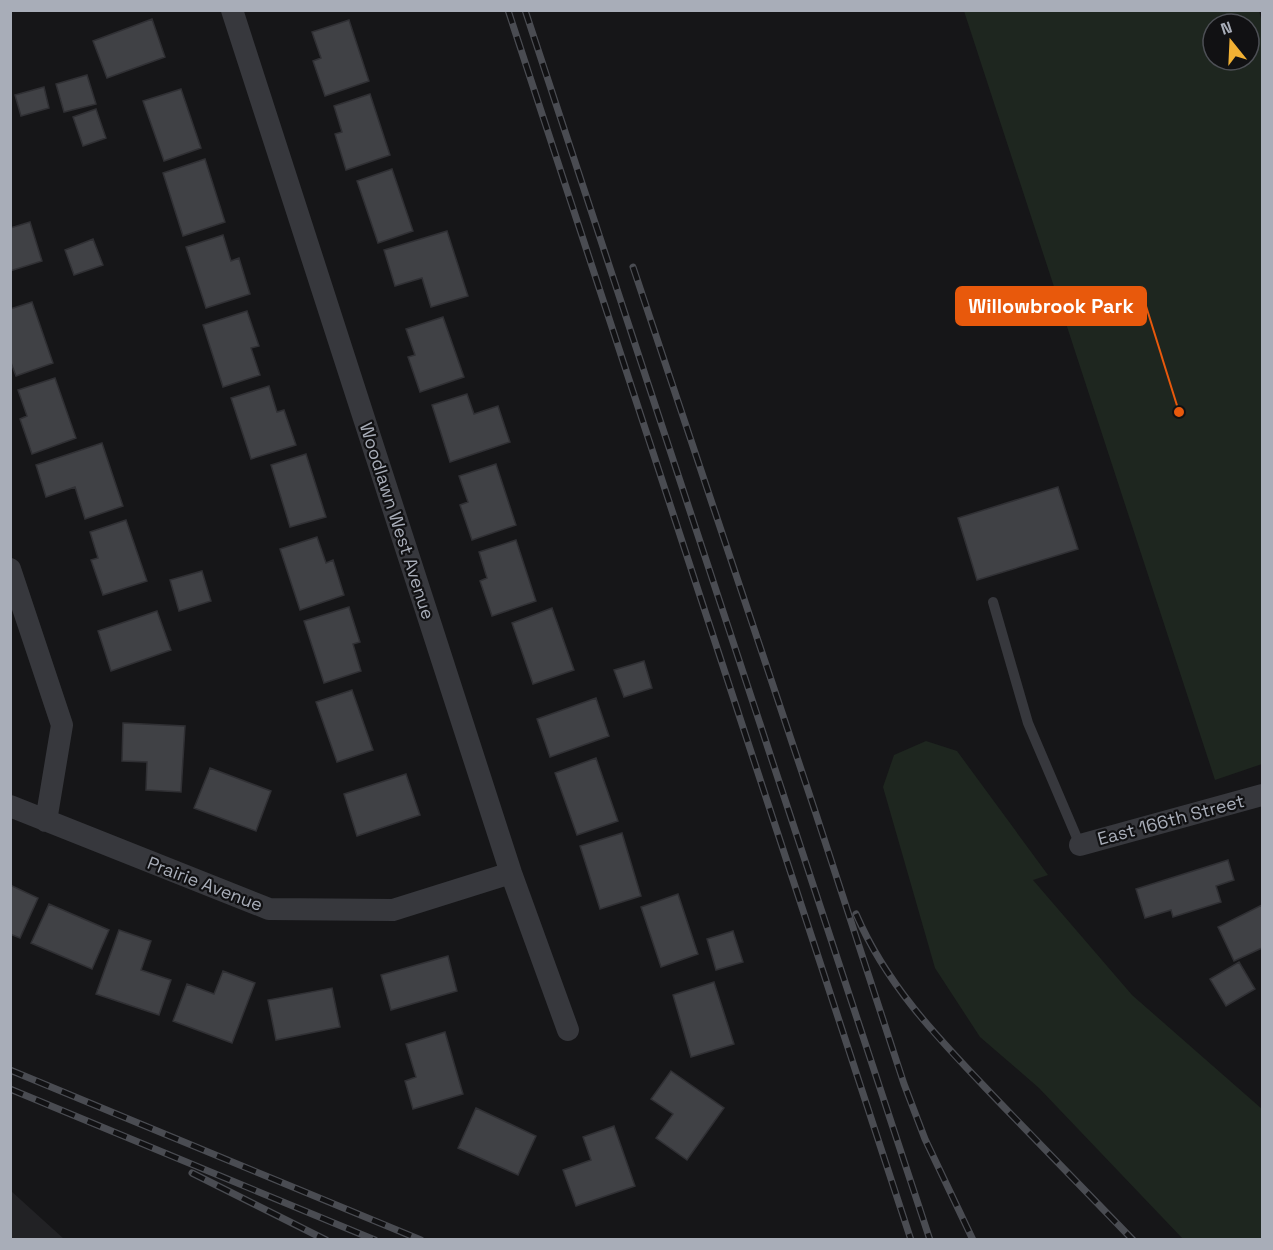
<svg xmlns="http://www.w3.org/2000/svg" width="1273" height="1250" font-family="'Space Grotesk',sans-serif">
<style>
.built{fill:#222225}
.green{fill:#1e261f;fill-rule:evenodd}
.building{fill:#404145;stroke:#303034;stroke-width:1.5}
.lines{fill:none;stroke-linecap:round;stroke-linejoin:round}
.service{stroke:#37383d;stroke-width:10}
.minor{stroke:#37383d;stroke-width:22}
.rail-casing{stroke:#4a4c52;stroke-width:7}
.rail{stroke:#111113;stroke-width:4.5;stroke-dasharray:14;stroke-linecap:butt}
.labels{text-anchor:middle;stroke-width:4.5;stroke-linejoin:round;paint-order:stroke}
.street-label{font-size:18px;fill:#a8adb8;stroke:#111113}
.leader{fill:none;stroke:#e8590c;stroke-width:2}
.callout-dot{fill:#e8590c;stroke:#111113;stroke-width:2}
.callout{fill:#e8590c;stroke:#e8590c;stroke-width:2}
.callout-label{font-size:20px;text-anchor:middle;font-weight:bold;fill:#fff}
</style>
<rect width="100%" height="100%" fill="#161618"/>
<!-- built -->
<path class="built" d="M 10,1191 L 11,1191 L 64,1239 L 11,1239 Z"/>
<!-- green -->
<path class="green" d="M 964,11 L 1259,11 L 1262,22 L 1262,764 L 1215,780 ZM 1213,24 L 1249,24 L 1249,60 L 1213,60 Z
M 926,741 L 957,751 L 1048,875 L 1033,880 L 1132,995 L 1262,1109 L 1262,1239 L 1183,1239 L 1039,1088 L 980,1037 L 935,968 L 883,787 L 894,755 Z"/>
<!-- building -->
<path class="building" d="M 152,19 L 165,57 L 107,78 L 93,41 Z
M 349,20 L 369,81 L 325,96 L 313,61 L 321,58 L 312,32 Z
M 87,75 L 96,104 L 64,112 L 56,84 Z
M 44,87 L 49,108 L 21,116 L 15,95 Z
M 181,89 L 201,148 L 164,161 L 143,101 Z
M 370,94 L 390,155 L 346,170 L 335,134 L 342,132 L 334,106 Z
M 96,109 L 106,138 L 83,146 L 73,117 Z
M 205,159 L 225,222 L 183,236 L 163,173 Z
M 392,169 L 413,231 L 378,243 L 357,181 Z
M 30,222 L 42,261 L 10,271 L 10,228 Z
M 447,231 L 468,296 L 431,307 L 422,278 L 395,286 L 384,250 Z
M 223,235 L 231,261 L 239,258 L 250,294 L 206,308 L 186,247 Z
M 93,239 L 103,265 L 74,275 L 65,250 Z
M 32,302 L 53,363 L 16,376 L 10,360 L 10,309 Z
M 247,311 L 259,346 L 251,348 L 260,375 L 223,387 L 203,325 Z
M 443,317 L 464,377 L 420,392 L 408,357 L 415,355 L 406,329 Z
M 55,378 L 76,438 L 32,454 L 20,419 L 27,416 L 18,390 Z
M 269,386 L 277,412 L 284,410 L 296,445 L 251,459 L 231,398 Z
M 467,394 L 474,414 L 498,406 L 510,442 L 450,462 L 432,405 Z
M 102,443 L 123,506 L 85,519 L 75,487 L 46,497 L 36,465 Z
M 306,454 L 326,517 L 290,527 L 271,465 Z
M 496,464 L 516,525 L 472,540 L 460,505 L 468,502 L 459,476 Z
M 1058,487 L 1078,549 L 977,580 L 958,518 Z
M 126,520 L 147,581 L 103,595 L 91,560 L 98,558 L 90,532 Z
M 317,537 L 326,563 L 333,560 L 344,595 L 300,610 L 280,549 Z
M 516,540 L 536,601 L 492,616 L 480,581 L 487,578 L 479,552 Z
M 202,571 L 211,601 L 179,611 L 170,580 Z
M 349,607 L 360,642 L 353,644 L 361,671 L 324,683 L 304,621 Z
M 552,608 L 574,670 L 533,684 L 512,623 Z
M 157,611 L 171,650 L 111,671 L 98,631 Z
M 644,661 L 652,688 L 624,697 L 614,670 Z
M 352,690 L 373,750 L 337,762 L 316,702 Z
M 596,698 L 609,736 L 550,757 L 537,719 Z
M 123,723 L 185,726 L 181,792 L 146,790 L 147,762 L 122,761 Z
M 596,758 L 618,821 L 577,835 L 555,773 Z
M 210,768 L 271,791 L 256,831 L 194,808 Z
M 406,774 L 420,815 L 357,836 L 344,794 Z
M 622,833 L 641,896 L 600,909 L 580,846 Z
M 1228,860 L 1234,880 L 1216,886 L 1221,902 L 1173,917 L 1171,910 L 1145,918 L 1136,889 Z
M 10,885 L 38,898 L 20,938 L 10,934 Z
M 678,894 L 698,954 L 661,967 L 641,907 Z
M 49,904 L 109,930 L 92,969 L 31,943 Z
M 1262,905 L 1262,948 L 1234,961 L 1218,927 Z
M 119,930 L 151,941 L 141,970 L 171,980 L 159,1015 L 96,994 Z
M 733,931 L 743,962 L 716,970 L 707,939 Z
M 448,956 L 457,991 L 391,1010 L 381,975 Z
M 1239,962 L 1255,989 L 1226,1006 L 1210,979 Z
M 223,971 L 255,983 L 232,1043 L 173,1021 L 187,984 L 214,994 Z
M 714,982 L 734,1044 L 691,1057 L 673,995 Z
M 332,988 L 340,1027 L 276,1040 L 268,1000 Z
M 445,1032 L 463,1094 L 413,1109 L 405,1081 L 416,1077 L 406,1044 Z
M 671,1071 L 724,1108 L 687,1160 L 656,1138 L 673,1114 L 651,1099 Z
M 476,1108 L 536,1136 L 518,1175 L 458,1148 Z
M 614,1126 L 635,1186 L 576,1206 L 563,1170 L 591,1160 L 583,1137 Z"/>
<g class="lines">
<!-- service -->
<path class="service" d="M 993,602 L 1028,723 L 1080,845"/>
<!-- minor -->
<path class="minor" d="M 232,10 L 511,873 L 568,1030
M 10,569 L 62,725 L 46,821
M 10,806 L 269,909 L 393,910 L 511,873
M 1080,845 L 1262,795"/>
<defs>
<path id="rail" d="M 508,10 L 911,1240
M 525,10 L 930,1240
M 633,267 L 816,814 L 904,1084 L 925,1139 L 973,1240
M 856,914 C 889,991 946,1046 1002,1105 C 1046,1150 1089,1195 1133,1240
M 10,1070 L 421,1240
M 10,1089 L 375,1240
M 192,1173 L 326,1240"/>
</defs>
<!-- rail casing -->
<use href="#rail" class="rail-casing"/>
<!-- rail -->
<use href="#rail" class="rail"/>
</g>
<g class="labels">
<!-- street labels -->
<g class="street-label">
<text transform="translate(397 521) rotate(72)" y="6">Woodlawn West Avenue</text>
<text transform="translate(1171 820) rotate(-15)" y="6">East 166th Street</text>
<text transform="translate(205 884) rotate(21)" y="6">Prairie Avenue</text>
</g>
</g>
<!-- callouts -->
<path class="leader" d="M1179 412L1146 306"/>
<circle class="callout-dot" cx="1179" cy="412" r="6"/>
<rect class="callout" x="956" y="287" width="190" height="38" rx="6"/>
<g class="callout-label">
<text x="1051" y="313">Willowbrook Park</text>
</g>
<!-- border -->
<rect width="1273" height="1250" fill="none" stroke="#a8adb8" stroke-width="24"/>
<!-- north arrow -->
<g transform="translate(1231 42) rotate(342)"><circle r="28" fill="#111113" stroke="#4d4f55" stroke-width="1.5"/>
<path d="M0-4.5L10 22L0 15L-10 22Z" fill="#f2b134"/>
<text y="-9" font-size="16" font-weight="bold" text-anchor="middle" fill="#a8adb8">N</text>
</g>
</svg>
